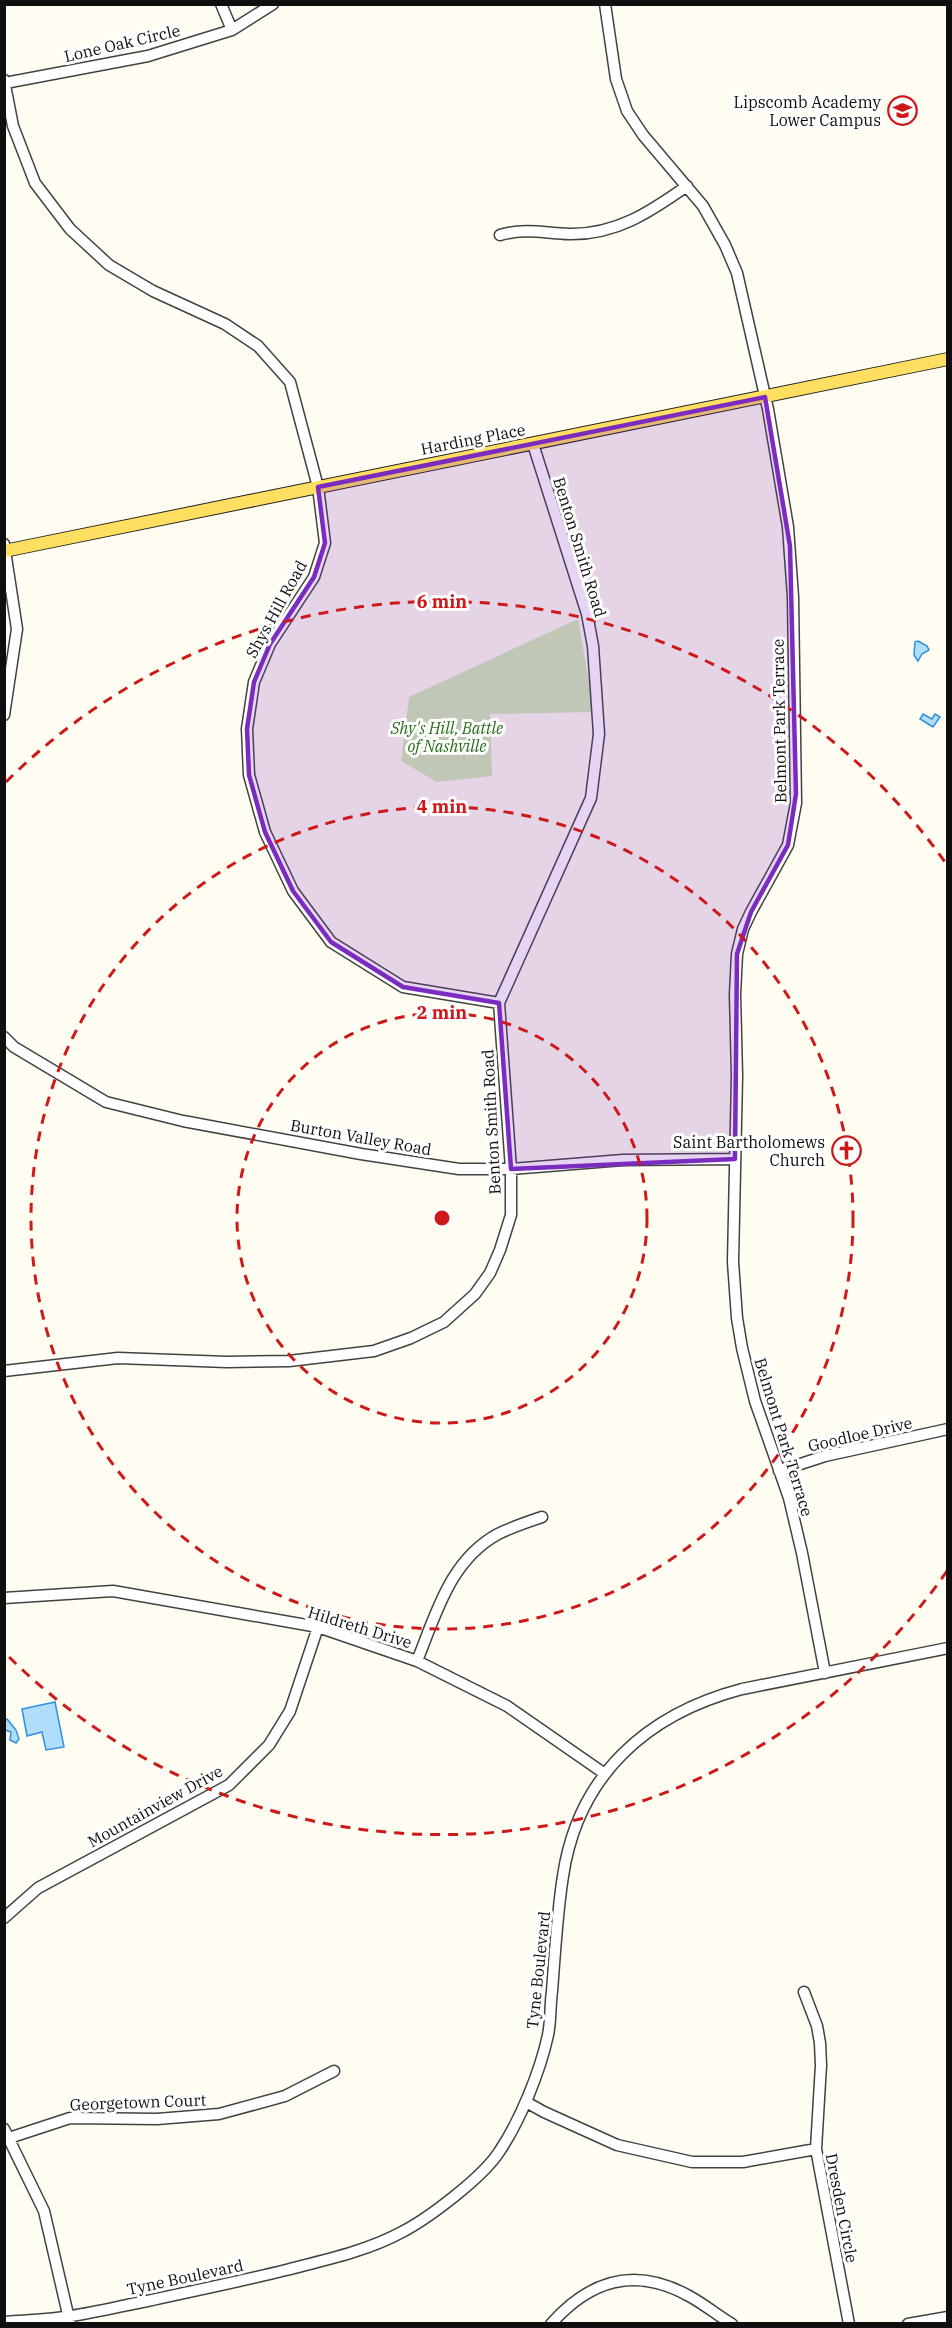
<svg xmlns="http://www.w3.org/2000/svg" width="952" height="2328" font-family="'IBM Plex Serif',serif">
<style>
.green{fill:#d1eeb6}
.water{fill:#b0ddfc;stroke:#3090da;stroke-width:1.5}
.lines{fill:none;stroke-linecap:round;stroke-linejoin:round}
.minor-casing{stroke:#424242;stroke-width:13}
.major-casing{stroke:#202020;stroke-width:14}
.minor{stroke:#fff;stroke-width:10}
.major{stroke:#ffdf61;stroke-width:12}
.marked{fill:#7b2cbf;fill-opacity:0.2;stroke:#7b2cbf;stroke-width:4.5;stroke-linejoin:round}
.ring{fill:none;stroke:#cd191a;stroke-width:3;stroke-dasharray:10 8}
.labels{text-anchor:middle;stroke-width:6;stroke-linejoin:round;paint-order:stroke}
.street-label{font-size:16px;fill:#0f0f0f;stroke:#fff}
.poi-label{font-size:16px;fill:#0f0f0f;stroke:#fff;text-anchor:end}
.park-label{font-size:16px;font-style:italic;fill:#276e18;stroke:#fff}
.centre{fill:#cd191a;stroke:#fff;stroke-width:3}
.ring-label{font-size:18px;text-anchor:middle;font-weight:bold;fill:#cd191a;stroke:#fff;stroke-width:6;stroke-linejoin:round;paint-order:stroke}
</style>
<rect width="100%" height="100%" fill="#fffdf1"/>
<!-- green -->
<path class="green" d="M 578,619 L 594,712 L 490,714 L 492,776 L 437,782 L 401,761 L 409,697 Z"/>
<!-- water -->
<path class="water" d="M 918,641 L 927,646 L 929,650 L 922,654 L 918,661 L 914,655 L 915,642 Z
M 923,714 L 932,719 L 935,714 L 940,717 L 933,727 L 920,719 Z
M 55,1702 L 64,1747 L 46,1750 L 42,1732 L 27,1736 L 22,1709 Z
M 7,1719 L 16,1730 L 19,1739 L 16,1743 L 10,1740 L 11,1732 L 5,1730 L 5,1720 Z"/>
<g class="lines">
<defs>
<path id="minor" d="M 221,4 L 232,30
M 605,4 L 616,79 L 627,111 L 643,135 L 703,206 L 725,245 L 737,273 L 768,409 L 788,527 L 793,597 L 796,803 L 788,845 L 751,912 L 743,929 L 737,954 L 735,994 L 737,1076 L 733,1262 L 737,1318 L 742,1348 L 755,1401 L 789,1498 L 802,1553 L 825,1673
M 4,80 L 13,126 L 35,183 L 70,229 L 109,265 L 153,291 L 225,324 L 258,346 L 290,382 L 318,487 L 325,543 L 314,577 L 270,644 L 254,682 L 247,729 L 249,775 L 265,832 L 293,891 L 331,942 L 403,987 L 499,1003
M 5,83 L 148,56 L 232,30 L 273,4
M 500,235 C 523,228 545,233 569,234 C 616,235 650,212 687,186
M 4,544 L 17,629 L 4,715
M 4,1037 L 14,1047 L 106,1102 L 183,1121 L 361,1154 L 459,1169 L 511,1169 L 623,1160 L 735,1159
M 4,1371 L 118,1358 L 227,1362 L 289,1361 L 374,1351 L 411,1338 L 444,1322 L 475,1294 L 490,1273 L 500,1250 L 511,1215 L 511,1169 L 499,1003 L 591,798 L 599,734 L 593,646 L 587,614 L 533,444
M 779,1471 L 825,1456 L 948,1429
M 4,1598 L 113,1591 L 318,1627 L 417,1661 L 507,1706 L 605,1774
M 417,1661 C 436,1614 450,1560 498,1534 C 512,1527 527,1522 542,1517
M 4,1918 L 38,1888 L 229,1785 L 269,1745 L 290,1711 L 318,1627
M 804,1992 L 817,2026 L 820,2043 L 821,2065 L 816,2149 L 849,2324
M 526,2102 L 544,2112 L 617,2145 L 692,2162 L 743,2162 L 816,2149
M 4,2129 L 44,2211 L 70,2323
M 9,2138 L 70,2118 L 157,2119 L 219,2114 L 285,2096 L 334,2071
M 4,2322 C 26,2320 49,2320 71,2316 C 98,2312 125,2305 152,2300 C 197,2290 242,2281 286,2270 C 325,2260 367,2251 402,2232 C 429,2218 483,2177 499,2152 C 520,2121 540,2072 548,2035 C 551,2021 550,2005 552,1991 C 555,1953 557,1914 563,1876 C 578,1775 647,1714 742,1689 L 948,1648
M 551,2324 C 590,2280 635,2266 689,2296 C 704,2304 717,2315 732,2324
M 908,2324 L 948,2317"/>
<path id="major" d="M 4,551 L 948,359"/>
</defs>
<!-- minor casing -->
<use href="#minor" class="minor-casing"/>
<!-- major casing -->
<use href="#major" class="major-casing"/>
<!-- minor -->
<use href="#minor" class="minor"/>
<!-- major -->
<use href="#major" class="major"/>
</g>
<!-- marked area -->
<path class="marked" d="M 765,397 L 790,546 L 796,794 L 788,845 L 751,912 L 737,954 L 735,1159 L 511,1169 L 499,1003 L 403,987 L 331,942 L 293,891 L 265,832 L 249,775 L 247,729 L 254,682 L 270,644 L 314,577 L 325,543 L 318,487 Z"/>
<!-- distance rings -->
<g class="ring">
<circle cx="442" cy="1218" r="205"/>
<circle cx="442" cy="1218" r="411"/>
<path d="M947 1571A616 616 0 0 1 6 1654M6 782A616 616 0 0 1 947 865"/>
</g>
<!-- icons -->
<defs>
<symbol id="school-ring" viewBox="-11 -11 22 22"><circle r="9.5" fill="#fff" stroke="#cd191a" stroke-width="1.5"/><path d="M0-5L7-2L0 1L-7-2ZM-4 1L0 2.5L4 1V4Q0 6-4 4Z" fill="#cd191a"/></symbol>
<symbol id="church-ring" viewBox="-11 -11 22 22"><circle r="9.5" fill="#fff" stroke="#cd191a" stroke-width="1.5"/><path d="M-1.2-6h2.4v3.5h3.3v2.4h-3.3V6h-2.4V-.1h-3.3v-2.4h3.3Z" fill="#cd191a"/></symbol>
</defs>
<g fill-rule="evenodd">
<use href="#school-ring" x="886" y="94" width="33" height="33"/>
<use href="#church-ring" x="830" y="1134" width="33" height="33"/>
</g>
<g class="labels">
<!-- street labels -->
<g class="street-label">
<text transform="translate(122 43) rotate(-13)" y="6">Lone Oak Circle</text>
<text transform="translate(473 439) rotate(-11)" y="6">Harding Place</text>
<text transform="translate(580 547) rotate(73)" y="6">Benton Smith Road</text>
<text transform="translate(276 609) rotate(-61)" y="6">Shys Hill Road</text>
<text transform="translate(779 721) rotate(-91)" y="6">Belmont Park Terrace</text>
<text transform="translate(491 1122) rotate(-93)" y="6">Benton Smith Road</text>
<text transform="translate(361 1137) rotate(10)" y="6">Burton Valley Road</text>
<text transform="translate(860 1434) rotate(-13)" y="6">Goodloe Drive</text>
<text transform="translate(784 1437) rotate(73)" y="6">Belmont Park Terrace</text>
<text transform="translate(360 1627) rotate(17)" y="6">Hildreth Drive</text>
<text transform="translate(155 1806) rotate(-29)" y="6">Mountainview Drive</text>
<text transform="translate(538 1970) rotate(-84)" y="6">Tyne Boulevard</text>
<text transform="translate(138 2102) rotate(-2)" y="6">Georgetown Court</text>
<text transform="translate(842 2208) rotate(79)" y="6">Dresden Circle</text>
<text transform="translate(185 2277) rotate(-12)" y="6">Tyne Boulevard</text>
</g>
<!-- poi labels -->
<g class="poi-label">
<text x="881" y="108">Lipscomb Academy<tspan x="881" dy="18">Lower Campus</tspan></text>
<text x="825" y="1148">Saint Bartholomews<tspan x="825" dy="18">Church</tspan></text>
</g>
<!-- park labels -->
<g class="park-label">
<text x="447" y="734">Shy's Hill, Battle<tspan x="447" dy="18">of Nashville</tspan></text>
</g>
</g>
<circle cx="442" cy="1218" r="9" class="centre"/>
<g class="ring-label">
<text x="442" y="608">6 min</text>
<text x="442" y="813">4 min</text>
<text x="442" y="1019">2 min</text>
</g>
<!-- border -->
<rect width="952" height="2328" fill="none" stroke="#0f0f0f" stroke-width="12"/>
</svg>
